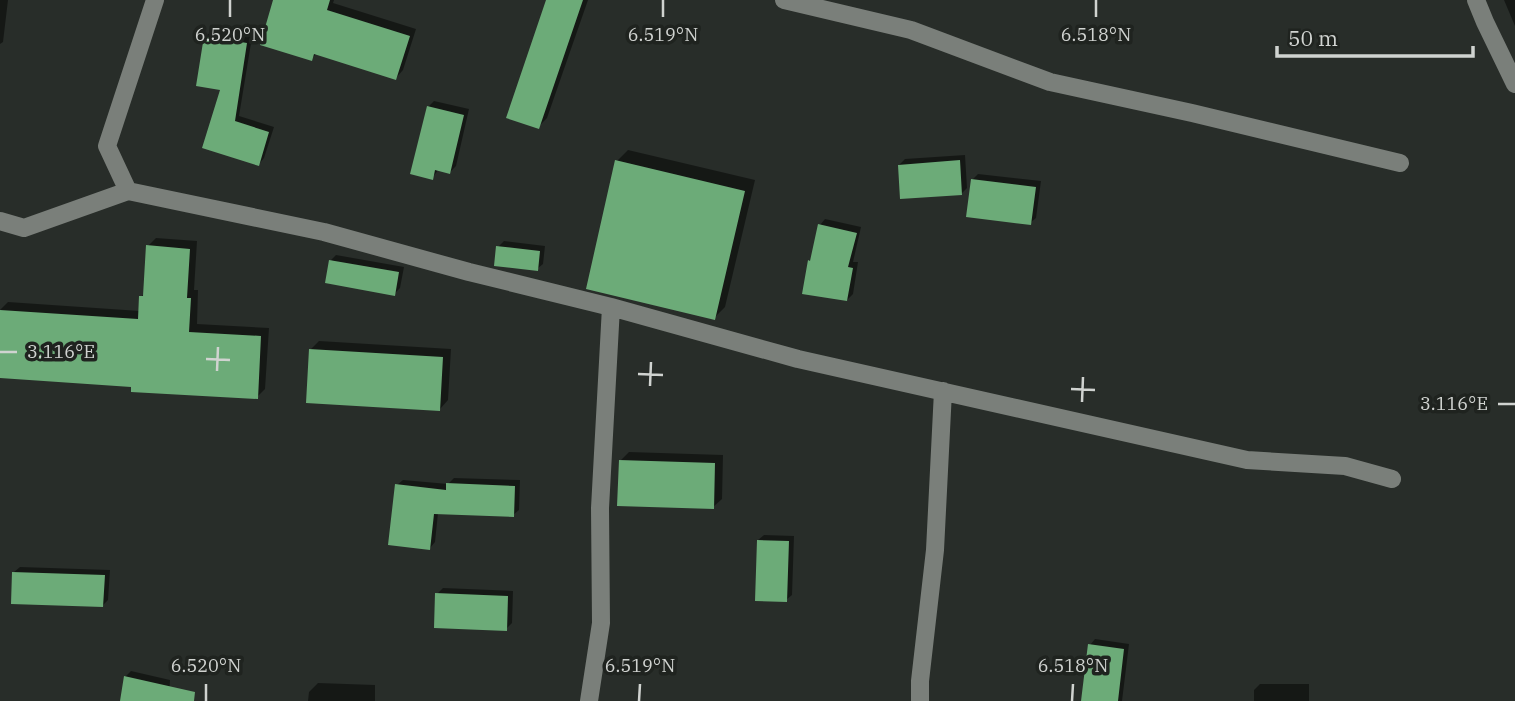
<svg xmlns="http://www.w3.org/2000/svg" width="1515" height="701" font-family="'IBM Plex Serif',serif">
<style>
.shadow{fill:#0007}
.building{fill:#6cab78}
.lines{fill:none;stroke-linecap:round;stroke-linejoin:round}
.minor{stroke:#7a7f7a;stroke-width:18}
.ticks{fill:none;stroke:#d0d3d0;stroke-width:2.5}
.ticks-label{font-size:18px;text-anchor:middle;fill:#d0d3d0;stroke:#1f231f;stroke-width:7;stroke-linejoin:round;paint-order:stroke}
</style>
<rect width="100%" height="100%" fill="#282d29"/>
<!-- shadow -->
<path class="shadow" d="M 0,0 L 8,0 L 3,42 L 0,44 Z
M 275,0 L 334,0 L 333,3 L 416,29 L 403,70 L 396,78 L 317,53 L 311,59 Z
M 548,0 L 588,0 L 547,118 L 538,127 Z
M 1504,0 L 1515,0 L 1515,26 Z
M 212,31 L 252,37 L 239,116 L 274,127 L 264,158 L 259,164 L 204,147 L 222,88 L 206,36 Z
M 434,101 L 469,109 L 456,166 L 450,172 L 439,169 L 432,178 L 428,107 Z
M 628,150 L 755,180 L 725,307 L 714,318 L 617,161 Z
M 965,155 L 967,188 L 961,194 L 899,165 L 905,159 Z
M 978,174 L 1041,181 L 1036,218 L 1030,223 L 972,180 Z
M 825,219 L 861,227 L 853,262 L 858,262 L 853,294 L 847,300 L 810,261 L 812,259 L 820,225 Z
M 156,238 L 197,241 L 194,290 L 198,290 L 197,324 L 269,328 L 265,389 L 257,397 L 133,385 L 0,376 L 0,310 L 8,302 L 140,311 L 141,297 L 145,293 L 148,246 Z
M 504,241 L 545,246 L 543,264 L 537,269 L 498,247 Z
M 336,255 L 404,267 L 400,288 L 394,294 L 331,260 Z
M 319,341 L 451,349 L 448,400 L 440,409 L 310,350 Z
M 629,452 L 723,455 L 722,499 L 713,507 L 620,461 Z
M 454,478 L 520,480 L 519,510 L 513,515 L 438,513 L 435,542 L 430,548 L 397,485 L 403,480 L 448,484 Z
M 764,535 L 794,536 L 792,595 L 786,600 L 758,540 Z
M 20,567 L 110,570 L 108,600 L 103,605 L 14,572 Z
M 443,588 L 513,591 L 512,623 L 506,629 L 437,594 Z
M 1095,639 L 1129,644 L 1122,701 L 1082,701 L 1090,645 Z
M 131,671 L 170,680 L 169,701 L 122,701 L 125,677 Z
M 318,683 L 375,685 L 375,701 L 308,701 L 309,692 Z
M 1260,684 L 1309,684 L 1309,701 L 1254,701 L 1254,690 Z"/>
<!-- building -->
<path class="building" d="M 273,0 L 330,0 L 327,10 L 410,36 L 396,80 L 314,54 L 312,61 L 260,45 Z
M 546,0 L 583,0 L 539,129 L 506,118 Z
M 204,36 L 247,43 L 235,121 L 269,132 L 259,166 L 202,148 L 220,90 L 196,86 Z
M 427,106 L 464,115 L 450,174 L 435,170 L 433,180 L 410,174 Z
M 615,160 L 745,191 L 715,320 L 586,289 Z
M 960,160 L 962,195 L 900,199 L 898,165 Z
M 971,179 L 1036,187 L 1031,225 L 966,217 Z
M 818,224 L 857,233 L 848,267 L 853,268 L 847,301 L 802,294 L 808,260 L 810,261 Z
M 146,245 L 190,249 L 187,298 L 191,298 L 189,332 L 261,336 L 258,399 L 131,392 L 131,387 L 0,378 L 0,310 L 138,319 L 139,296 L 143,296 Z
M 496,246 L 540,251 L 538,271 L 494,266 Z
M 329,260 L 399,272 L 395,296 L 325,283 Z
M 309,349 L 443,357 L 440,411 L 306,403 Z
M 619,460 L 715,463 L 714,509 L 617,506 Z
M 446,483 L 515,486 L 514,517 L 434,514 L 430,550 L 388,545 L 395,484 L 446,490 Z
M 757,540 L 789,541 L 787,602 L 755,601 Z
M 12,572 L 105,575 L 103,607 L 11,604 Z
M 435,593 L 508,596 L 507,631 L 434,628 Z
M 1088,644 L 1124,649 L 1118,701 L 1081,701 Z
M 124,676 L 195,692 L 194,701 L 120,701 Z"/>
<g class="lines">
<!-- minor -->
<path class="minor" d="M 784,0 L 911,30 L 1050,82 L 1192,113 L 1400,163
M 1476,0 L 1485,22 L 1515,84
M 128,191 L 107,146 L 155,0
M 0,221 L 24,228 L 128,191 L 324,232 L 469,272 L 611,307 L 798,359 L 1247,460 L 1345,466 L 1392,479
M 589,701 L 601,623 L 600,508 L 611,307
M 920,701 L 920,681 L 935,550 L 943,391"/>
</g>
<!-- ticks -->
<path class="ticks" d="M 230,17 L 230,0M 663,17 L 663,0M 1096,17 L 1096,0M 0,352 L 17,352M 206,359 L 230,360M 217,371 L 218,347M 638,374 L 663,375M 650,386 L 651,362M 1071,389 L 1095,390M 1082,402 L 1083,377M 1498,404 L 1515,404M 206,701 L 206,684M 639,701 L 640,684M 1072,701 L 1073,684"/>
<g class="ticks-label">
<text x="230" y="41">6.520°N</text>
<text x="663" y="41">6.519°N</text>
<text x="1096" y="41">6.518°N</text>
<text x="61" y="358">3.116°E</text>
<text x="1454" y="410">3.116°E</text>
<text x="206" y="672">6.520°N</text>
<text x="640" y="672">6.519°N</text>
<text x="1073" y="672">6.518°N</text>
</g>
<!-- scale -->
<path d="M1277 46v10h196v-10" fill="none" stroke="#d0d3d0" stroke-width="3.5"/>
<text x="1288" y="46" font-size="21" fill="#d0d3d0" stroke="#1f231f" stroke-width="5" paint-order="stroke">50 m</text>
</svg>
